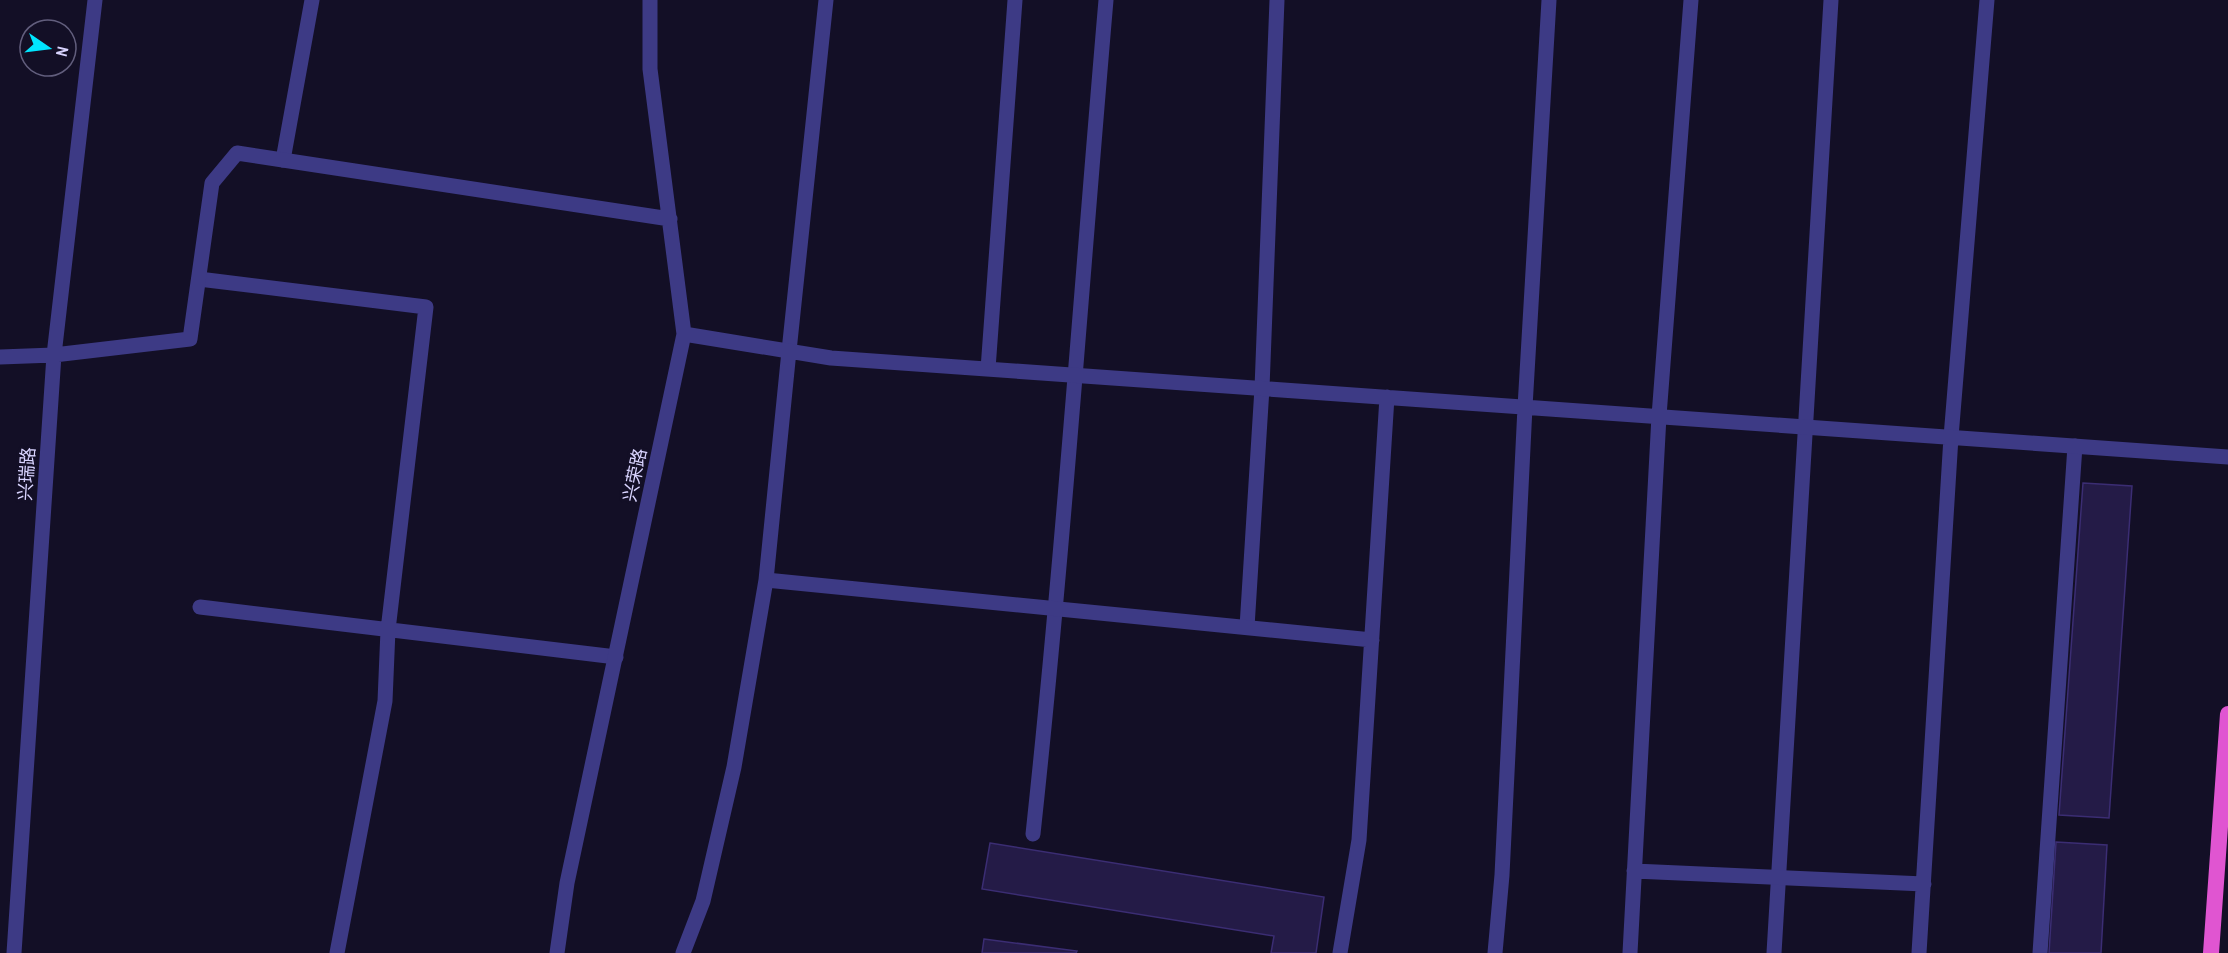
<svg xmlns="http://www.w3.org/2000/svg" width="2228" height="953" font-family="'Archivo Narrow','Noto Sans SC',sans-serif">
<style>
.building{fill:#241b47;stroke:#3b2d73;stroke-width:1.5}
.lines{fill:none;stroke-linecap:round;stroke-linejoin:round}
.service{stroke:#3d3a85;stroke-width:15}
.minor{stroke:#3d3a85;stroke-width:15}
.trunk{stroke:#e055d1;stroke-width:16}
.labels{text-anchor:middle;stroke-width:6;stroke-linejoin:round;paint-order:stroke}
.street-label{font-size:18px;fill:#d9d4ff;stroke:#130f26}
</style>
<rect width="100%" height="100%" fill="#130f26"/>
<!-- building -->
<path class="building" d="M 2083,483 L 2132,486 L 2109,818 L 2059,815 Z
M 2056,842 L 2107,845 L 2101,953 L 2049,953 Z
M 990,843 L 1324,897 L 1316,953 L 1271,953 L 1274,936 L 982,889 Z
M 984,939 L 1077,951 L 1076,953 L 982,953 Z"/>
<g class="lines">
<!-- service -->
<path class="service" d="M 283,160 L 312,0
M 199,279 L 426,307 L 388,630 L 385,701 L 337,953
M 789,351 L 826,0
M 1951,437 L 1987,0
M 200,607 L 616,657
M 1247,627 L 1262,388 L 1277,0
M 1033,834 C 1063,556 1082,278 1106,0
M 1774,953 L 1831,0
M 2040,953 L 2075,446"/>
<!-- minor -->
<path class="minor" d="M 684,334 L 831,358 L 2228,457
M 0,357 L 54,355 L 190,339 L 212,183 L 237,153 L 670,219
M 988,369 L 1015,0
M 766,580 L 1372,640
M 1634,871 L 1924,884
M 14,953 L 54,355 L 95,0
M 557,953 L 567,883 L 684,334 L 650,69 L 650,0
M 683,953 L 703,901 L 734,767 L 766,580 L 789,351
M 1340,953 L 1359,840 L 1387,397
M 1495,953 L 1502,875 L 1525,407 L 1549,0
M 1630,953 L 1659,416 L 1691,0
M 1919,953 L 1951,437"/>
<!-- trunk -->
<path class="trunk" d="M 2211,953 L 2228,714"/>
</g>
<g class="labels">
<!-- street labels -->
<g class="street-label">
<text transform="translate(27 474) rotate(-86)" y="6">兴瑞路</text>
<text transform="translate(635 475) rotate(-78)" y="6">兴荣路</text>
</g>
</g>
<!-- north arrow -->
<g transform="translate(48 48) rotate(104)"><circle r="28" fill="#130f26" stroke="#625e7d" stroke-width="1.5"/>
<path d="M0-4.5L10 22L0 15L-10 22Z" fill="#00e5ff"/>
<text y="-9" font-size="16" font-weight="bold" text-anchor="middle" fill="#d9d4ff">N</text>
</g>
</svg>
